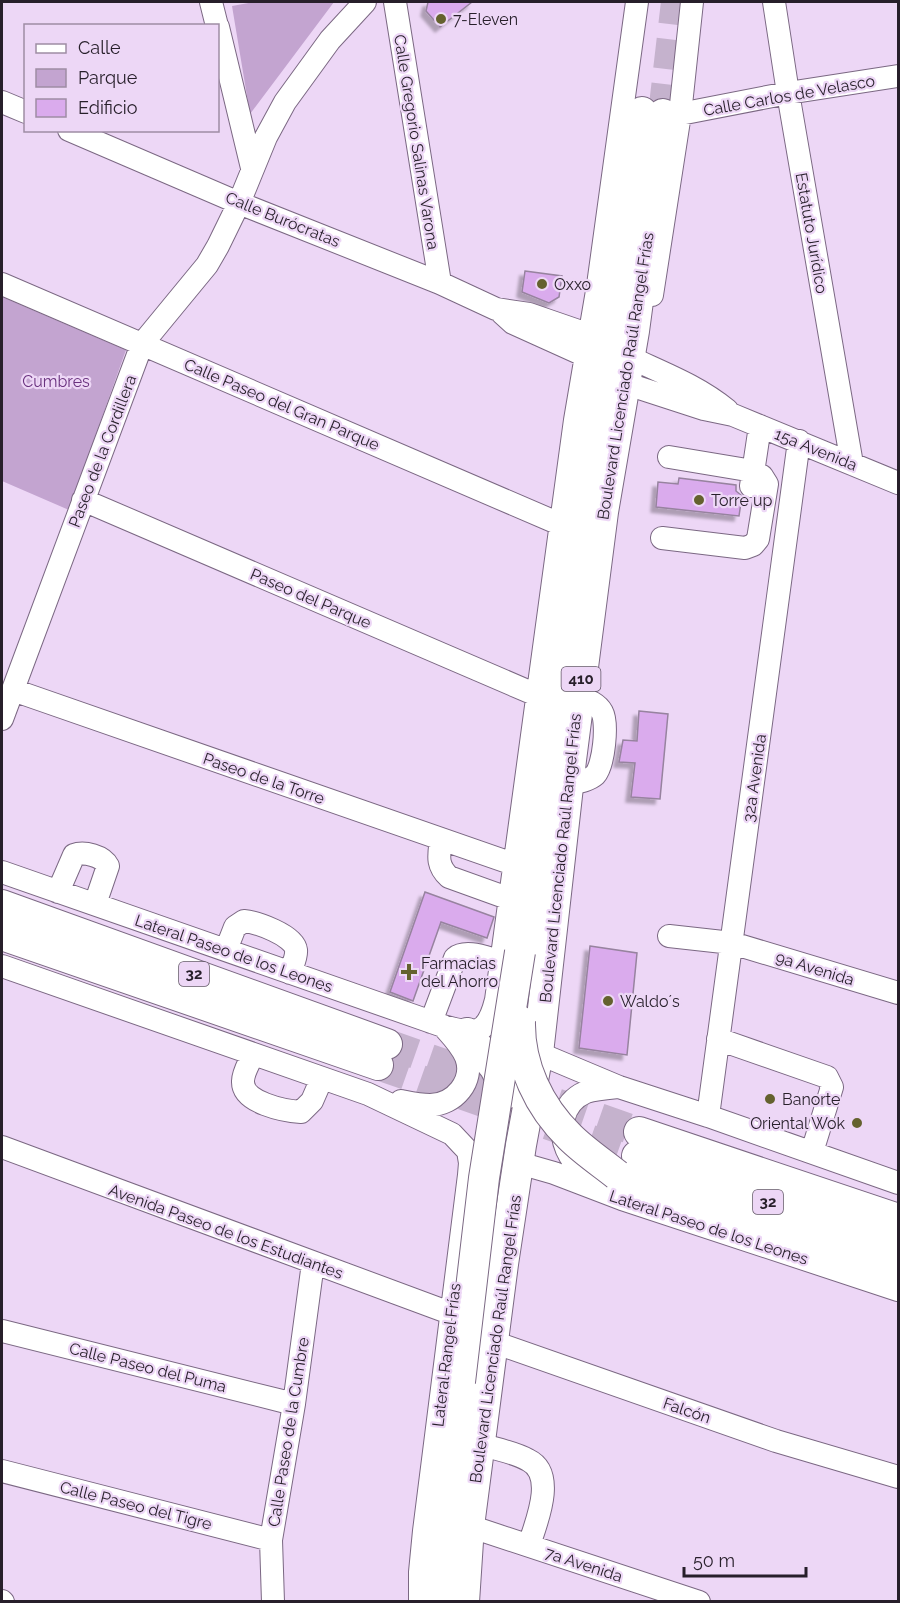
<svg xmlns="http://www.w3.org/2000/svg" width="900" height="1603" font-family="Raleway,sans-serif">
<style>
.green{fill:#c3a4d0}
.building{fill:#daabed;stroke:#97839f;stroke-width:1.5;filter:url(#shadow)}
.lines{fill:none;stroke-linecap:round;stroke-linejoin:round}
.major-tunnel{stroke:#c5b2cd;stroke-width:30;stroke-dasharray:30 15;stroke-linecap:butt}
.minor-casing{stroke:#7b6883;stroke-width:24}
.major-casing{stroke:#7b6883;stroke-width:32}
.minor{stroke:#fff;stroke-width:22}
.major{stroke:#fff;stroke-width:30}
.major-bridge-casing{stroke:#7b6883;stroke-width:32;stroke-linecap:butt}
.major-bridge{stroke:#fff;stroke-width:30}
.poi-dot{fill:#64612e;stroke:#edd7f6;stroke-width:2}
.labels{text-anchor:middle;stroke-width:4.5;stroke-linejoin:round;paint-order:stroke}
.shield{fill:#edd7f6;stroke:#625667;stroke-width:1.5}
.shield-label{font-size:15px;font-weight:bold;fill:#271f2a}
.poi-label{font-size:16px;fill:#271f2a;stroke:#edd7f6;text-anchor:start}
.street-label{font-size:16px;fill:#271f2a;stroke:#edd7f6}
.park-label{font-size:16px;fill:#6a327f;stroke:#edd7f6}
</style>
<defs>
<filter id="shadow"><feDropShadow dx="-5" dy="5" stdDeviation="1.5" flood-color="#0004"/></filter>
</defs>
<rect width="100%" height="100%" fill="#edd7f6"/>
<!-- green -->
<path class="green" d="M 254,2 L 334,2 L 250,114 L 232,6 Z
M 2,297 L 126,350 L 69,510 L 2,481 Z"/>
<!-- building -->
<path class="building" d="M 428,2 L 472,2 L 440,27 L 426,11 Z
M 525,271 L 562,276 L 559,297 L 549,303 L 522,292 Z
M 679,478 L 736,485 L 736,491 L 742,496 L 739,516 L 656,507 L 658,482 L 678,484 Z
M 639,711 L 668,714 L 660,799 L 631,797 L 635,763 L 619,762 L 623,740 L 637,741 Z
M 425,892 L 494,917 L 487,938 L 441,922 L 413,1001 L 390,992 Z
M 590,946 L 637,953 L 627,1055 L 579,1048 Z"/>
<g class="lines">
<!-- major-tunnel -->
<path class="major-tunnel" d="M 663,114 L 676,2
M 387,1044 L 639,1132
M 378,1065 L 637,1156"/>
<defs>
<path id="minor" d="M 211,2 L 217,26
M 395,2 L 440,283
M 774,2 L 788,93 L 852,464
M 218,27 L 252,168
M 2,102 L 26,112
M 680,114 L 788,93 L 898,76
M 69,130 L 239,203 L 440,283 L 496,309 L 529,314 L 590,335
M 2,284 L 562,525
M 652,295 L 680,114 L 692,2
M 502,313 L 513,323 L 586,356
M 629,357 C 663,373 698,386 727,410
M 624,383 L 704,409 L 733,415 L 898,483
M 751,486 L 760,426
M 83,500 L 539,696
M 662,538 L 745,548 L 753,545 L 758,539 L 767,484 L 762,476 L 753,471 L 669,457
M 13,690 L 516,865
M 2,719 L 142,344 L 207,265 L 218,246 L 239,203 L 266,137 L 285,102 L 330,40 L 365,2
M 568,784 C 577,782 588,781 595,775 C 604,765 608,723 602,712 C 597,703 587,700 579,697
M 441,839 C 439,855 436,865 449,877 L 510,899
M 2,872 L 443,1026 C 475,1035 487,1036 496,1000 L 575,420 L 598,285 L 637,2
M 58,892 L 74,855 C 84,851 103,856 108,866 L 95,904
M 669,936 L 732,943 L 898,993
M 226,950 L 235,927 L 244,921 C 256,922 294,935 296,950 C 297,957 292,966 290,973
M 2,966 L 368,1094 L 452,1134 L 468,1151 L 470,1163 L 469,1175 L 424,1531 L 420,1572 L 420,1602
M 431,1022 L 455,958 C 466,949 487,958 500,961
M 718,1039 L 827,1077 L 832,1087 L 812,1152
M 538,1053 L 619,1087 L 708,1116 L 898,1183
M 253,1054 C 250,1062 243,1072 243,1081 C 242,1103 285,1111 301,1112 L 312,1101 L 322,1078
M 401,1101 C 411,1103 420,1105 430,1105 C 454,1105 475,1081 466,1057 C 461,1045 451,1035 443,1026
M 708,1116 L 799,441
M 2,1147 L 450,1313
M 519,1163 L 554,1173 L 622,1199 L 898,1290
M 601,1184 C 589,1176 577,1168 570,1156 C 557,1133 560,1103 586,1092 C 596,1089 609,1088 619,1087
M 2,1331 L 294,1404
M 479,1337 L 776,1441 L 898,1477
M 479,1444 C 495,1449 514,1452 528,1460 C 557,1474 536,1523 529,1545
M 2,1471 L 271,1540
M 469,1526 L 699,1602
M 2,1601 L 3,1602
M 273,1602 L 271,1540 L 294,1404 L 313,1263"/>
<path id="major" d="M 2,905 L 387,1044
M 2,935 L 378,1065
M 520,952 L 600,372 L 642,112
M 467,1033 L 495,1068 L 508,1093
M 639,1132 L 898,1219
M 637,1156 L 898,1248
M 617,1175 L 636,1185 L 898,1275
M 439,1602 L 439,1557 L 460,1382
M 464,1602 L 469,1526 L 503,1264 L 521,1145 L 538,1053 L 571,760 L 603,512 L 634,331 L 663,114"/>
</defs>
<!-- minor casing -->
<use href="#minor" class="minor-casing"/>
<!-- major casing -->
<use href="#major" class="major-casing"/>
<!-- minor -->
<use href="#minor" class="minor"/>
<!-- major -->
<use href="#major" class="major"/>
<defs>
<path id="major-bridge" d="M 520,1021 C 519,1065 539,1107 570,1137 C 584,1151 602,1163 617,1175
M 460,1382 L 484,1178 L 520,952"/>
</defs>
<!-- major-bridge casing -->
<use href="#major-bridge" class="major-bridge-casing"/>
<!-- major-bridge -->
<use href="#major-bridge" class="major-bridge"/>
</g>
<!-- markers -->
<g class="poi-dot">
<circle cx="441" cy="19" r="6"/>
<circle cx="542" cy="284" r="6"/>
<circle cx="699" cy="500" r="6"/>
<path d="M406 963h6v6h6v6h-6v6h-6v-6h-6v-6h6z"/>
<circle cx="608" cy="1001" r="6"/>
<circle cx="770" cy="1099" r="6"/>
<circle cx="857" cy="1123" r="6"/>
</g>
<g class="labels">
<!-- shield labels -->
<g class="shield">
<rect x="561.5" y="667" width="39" height="24" rx="4.5"/>
<rect x="179" y="962" width="30" height="24" rx="4.5"/>
<rect x="753" y="1190" width="30" height="24" rx="4.5"/>
</g>
<g class="shield-label">
<text x="581" y="684">410</text>
<text x="194" y="979">32</text>
<text x="768" y="1207">32</text>
</g>
<!-- poi labels -->
<g class="poi-label">
<text x="453" y="25">7-Eleven</text>
<text x="554" y="290">Oxxo</text>
<text x="711" y="506">Torre up</text>
<text x="421" y="969">Farmacias<tspan x="421" dy="18">del Ahorro</tspan></text>
<text x="620" y="1007">Waldo´s</text>
<text x="782" y="1105">Banorte</text>
<text x="845" y="1129" text-anchor="end">Oriental Wok</text>
</g>
<!-- street labels -->
<g class="street-label">
<text transform="translate(789 95) rotate(-10)" y="6">Calle Carlos de Velasco</text>
<text transform="translate(417 142) rotate(81)" y="6">Calle Gregorio Salinas Varona</text>
<text transform="translate(283 219) rotate(22)" y="6">Calle Burócratas</text>
<text transform="translate(812 233) rotate(80)" y="6">Estatuto Jurídico</text>
<text transform="translate(625 376) rotate(-81)" y="6">Boulevard Licenciado Raúl Rangel Frías</text>
<text transform="translate(282 404) rotate(23)" y="6">Calle Paseo del Gran Parque</text>
<text transform="translate(816 449) rotate(22)" y="6">15a Avenida</text>
<text transform="translate(102 451) rotate(-69)" y="6">Paseo de la Cordillera</text>
<text transform="translate(311 598) rotate(23)" y="6">Paseo del Parque</text>
<text transform="translate(264 778) rotate(19)" y="6">Paseo de la Torre</text>
<text transform="translate(754 778) rotate(-82)" y="6">32a Avenida</text>
<text transform="translate(560 858) rotate(-84)" y="6">Boulevard Licenciado Raúl Rangel Frías</text>
<text transform="translate(234 953) rotate(19)" y="6">Lateral Paseo de los Leones</text>
<text transform="translate(815 968) rotate(17)" y="6">9a Avenida</text>
<text transform="translate(709 1227) rotate(18)" y="6">Lateral Paseo de los Leones</text>
<text transform="translate(226 1231) rotate(20)" y="6">Avenida Paseo de los Estudiantes</text>
<text transform="translate(495 1339) rotate(-82)" y="6">Boulevard Licenciado Raúl Rangel Frías</text>
<text transform="translate(446 1355) rotate(-83)" y="6">Lateral Rangel Frías</text>
<text transform="translate(148 1367) rotate(14)" y="6">Calle Paseo del Puma</text>
<text transform="translate(687 1410) rotate(19)" y="6">Falcón</text>
<text transform="translate(288 1432) rotate(-81)" y="6">Calle Paseo de la Cumbre</text>
<text transform="translate(136 1505) rotate(14)" y="6">Calle Paseo del Tigre</text>
<text transform="translate(584 1564) rotate(18)" y="6">7a Avenida</text>
</g>
<!-- park labels -->
<g class="park-label">
<text x="56" y="387">Cumbres</text>
</g>
</g>
<!-- border -->
<rect width="900" height="1603" fill="none" stroke="#271f2a" stroke-width="6"/>
<!-- legend -->
<rect x="24" y="24" width="195" height="108" fill="#edd7f6" stroke="#9e8da4" stroke-width="1.5"/>
<rect x="36" y="44" width="30" height="9" fill="#ffffff" stroke="#9e8da4" stroke-width="1.5"/>
<text x="78" y="54" font-size="18" fill="#271f2a">Calle</text>
<rect x="36" y="69" width="30" height="18" fill="#c3a4d0" stroke="#9e8da4" stroke-width="1.5"/>
<text x="78" y="84" font-size="18" fill="#271f2a">Parque</text>
<rect x="36" y="99" width="30" height="18" fill="#daabed" stroke="#9e8da4" stroke-width="1.5"/>
<text x="78" y="114" font-size="18" fill="#271f2a">Edificio</text>
<!-- scale -->
<path d="M684 1567v9h122v-9" fill="none" stroke="#271f2a" stroke-width="3"/>
<text x="693" y="1567" font-size="18" fill="#271f2a" stroke="#edd7f6" stroke-width="4.5" paint-order="stroke">50 m</text>
</svg>
